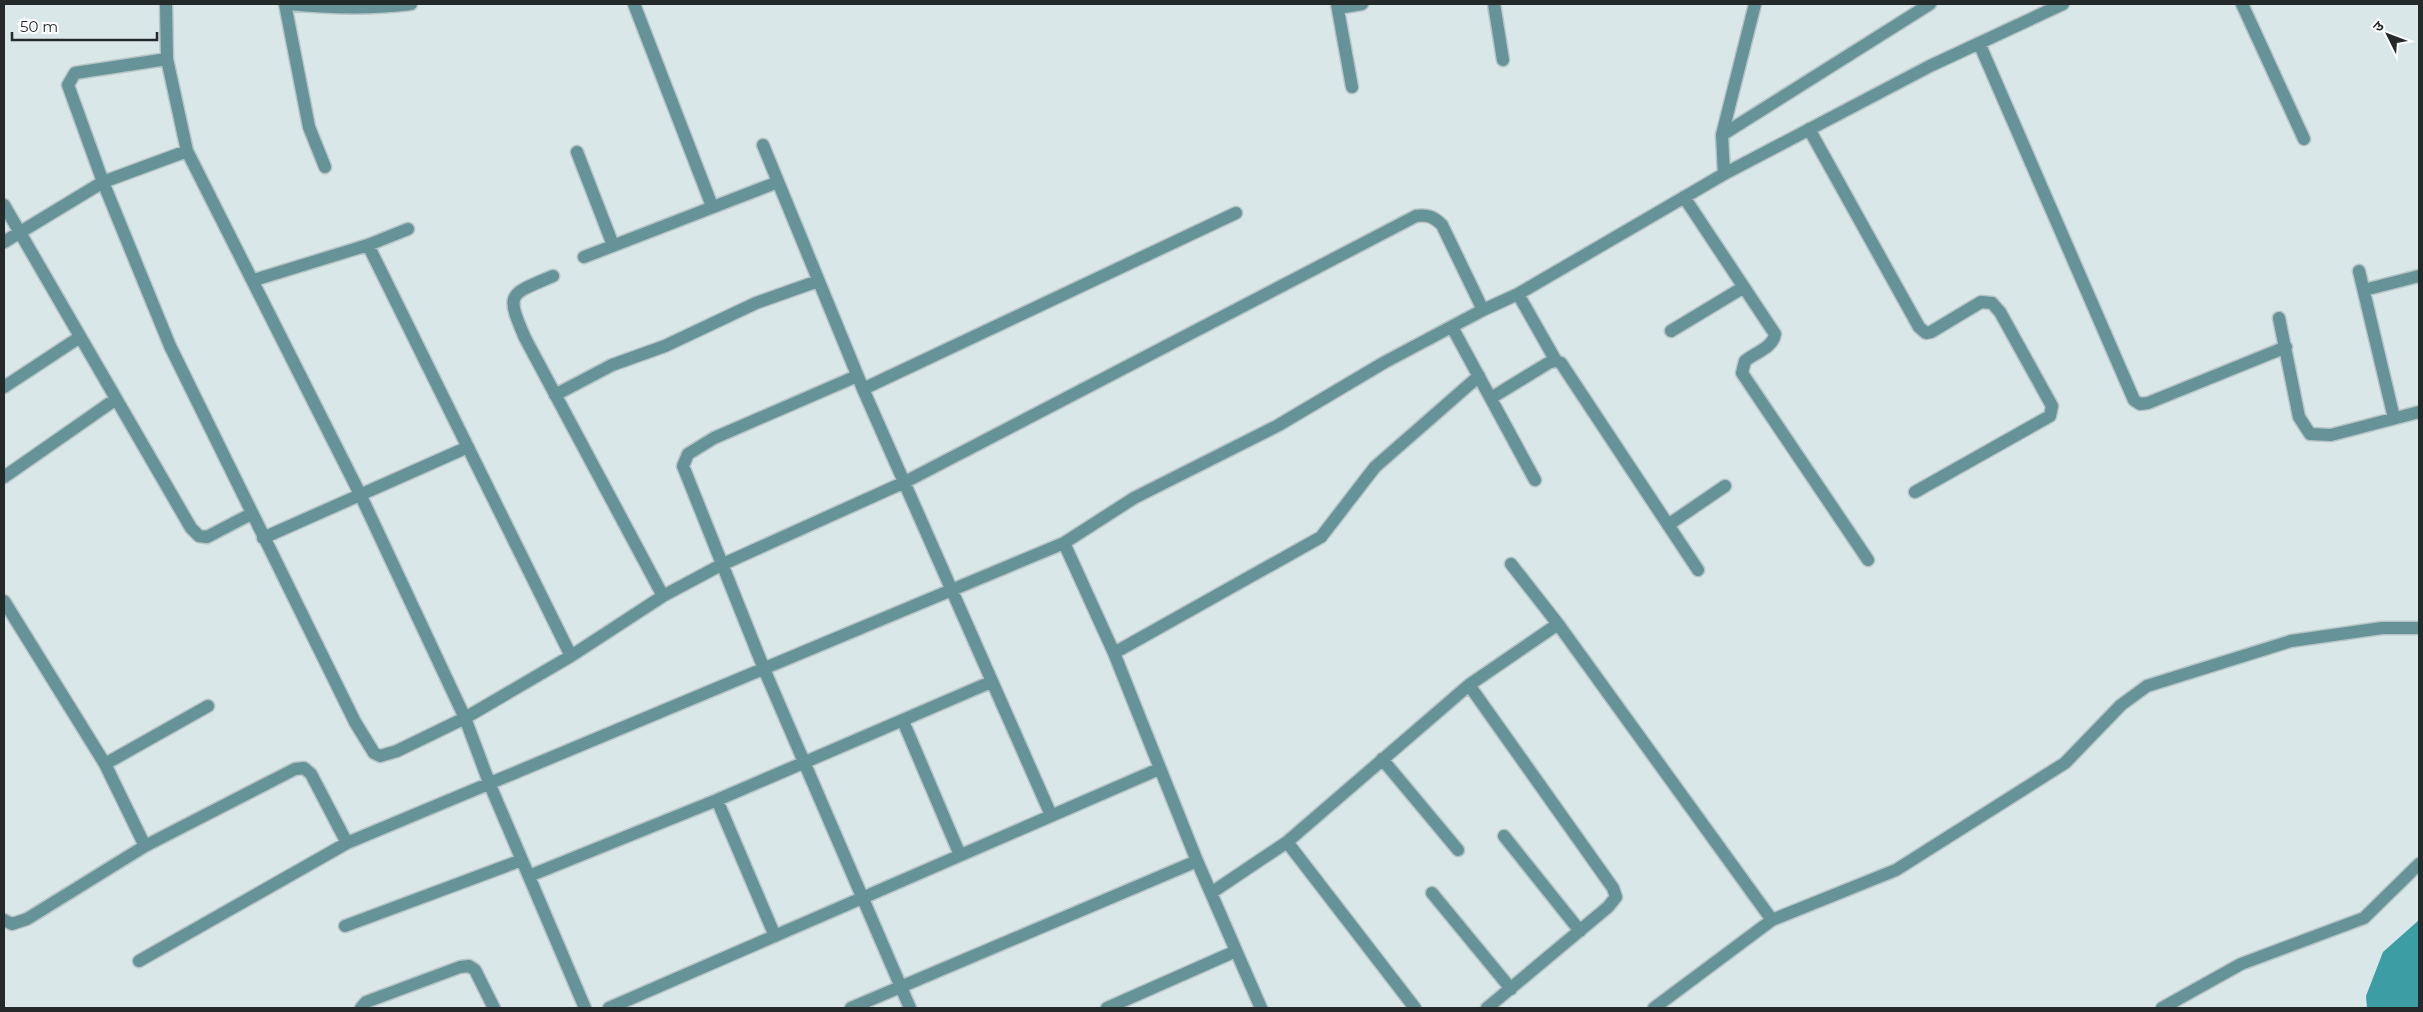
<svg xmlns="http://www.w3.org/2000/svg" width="2423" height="1012" font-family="Montserrat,'Noto Sans Devanagari',sans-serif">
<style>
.water{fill:#3c9da5}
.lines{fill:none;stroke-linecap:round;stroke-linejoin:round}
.minor-casing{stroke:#b8c5c7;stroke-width:15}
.minor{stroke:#659398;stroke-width:12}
</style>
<rect width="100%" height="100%" fill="#d9e7e9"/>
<!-- water -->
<path class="water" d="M 2419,920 L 2419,1008 L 2367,1008 L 2366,996 L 2383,952 Z"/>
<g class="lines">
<defs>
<path id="minor" d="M 166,4 L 167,59 L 187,151 L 360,494 L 465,718 L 490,785 L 585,1008
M 285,4 L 309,127 L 325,167
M 289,4 C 329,8 371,9 411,4
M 634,4 L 712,206
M 1337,4 L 1352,87
M 1494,4 L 1503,60
M 2242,4 L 2304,139
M 1338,8 L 1362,4
M 1979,43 L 2134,400 L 2140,404 L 2148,403 L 2286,347
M 167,59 L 75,73 L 68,85 L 103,182 L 170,346 L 355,722 L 374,753 L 380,756 L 397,751 L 465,718 L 571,656 L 663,596 L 721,565 L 905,482 L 1416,216 C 1427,214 1434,217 1442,225 L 1483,310
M 1809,129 L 1919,327 L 1926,333 L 1931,332 L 1981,302 L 1992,303 L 2000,312 L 2052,406 L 2050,416 L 1915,492
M 1722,135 L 1930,4
M 763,145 L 863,389 L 1051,815
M 577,152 L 613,245
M 1724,174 L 1722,135 L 1755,4
M 1684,197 L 1775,334 C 1773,348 1754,353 1745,361 L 1742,373 L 1868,560
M 4,205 L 191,528 L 199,536 L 207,537 L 251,514
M 4,242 L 103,182 L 187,151
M 368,245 L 571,656
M 584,257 L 778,182
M 2359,271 L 2394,418
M 553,276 C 509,295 505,292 525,338 L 663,596
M 254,280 L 368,245 L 408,229
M 2364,290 L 2419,276
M 1518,294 L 1556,361
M 2279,318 L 2299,417 L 2310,434 L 2331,435 L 2419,412
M 1452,327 L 1535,480
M 1671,331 L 1744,287
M 857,376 L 714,438 L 688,454 L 683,466 L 764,669 L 910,1008
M 4,387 L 80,337
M 863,389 L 1236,213
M 555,395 L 612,365 L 665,346 L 756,303 L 818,281
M 1491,398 L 1550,362 L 1556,361 L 1561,363 L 1698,570
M 4,477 L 116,399
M 1668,525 L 1725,486
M 263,538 L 468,447
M 1064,543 L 1114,653 L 1197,861 L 1261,1008
M 1511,564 L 1558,624 L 1772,920
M 4,601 L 105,764 L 145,846
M 1114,653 L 1321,537 L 1375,467 L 1479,376
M 1469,685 L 1613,888 L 1616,897 L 1608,907 L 1487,1008
M 903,721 L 960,855
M 1382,759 L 1458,850
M 105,764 L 208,706
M 717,800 L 775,936
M 1504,836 L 1580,931
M 1287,842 L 1415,1008
M 529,876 L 717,800 L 991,682
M 1211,893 L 1287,842 L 1469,685 L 1558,624
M 1432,893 L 1511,989
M 4,920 L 12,924 L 27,919 L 145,846 L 295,769 L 304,768 L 311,774 L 347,843
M 345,926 L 522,860
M 139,961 L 347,843 L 1064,543 L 1134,498 L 1277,426 L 1385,362 L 1483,310 L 1518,294 L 1724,174 L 1930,66 L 2063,4
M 361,1008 L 366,1002 L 460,967 L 469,966 L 475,970 L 494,1008
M 609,1008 L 1159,769
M 851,1008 L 1197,861
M 1107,1008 L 1236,951
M 1654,1008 L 1772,920 L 1896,870 L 2065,763 L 2121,705 L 2147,686 L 2291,641 L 2382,628 L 2419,628
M 2162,1008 L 2241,964 L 2364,918 L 2419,864"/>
</defs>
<!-- minor casing -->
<use href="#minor" class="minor-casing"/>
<!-- minor -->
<use href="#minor" class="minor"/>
</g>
<!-- border -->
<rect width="2423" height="1012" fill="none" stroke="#24292a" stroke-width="10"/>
<!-- north arrow -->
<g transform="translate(2388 35) rotate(312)" stroke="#ffffff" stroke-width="4" paint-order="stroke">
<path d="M0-4L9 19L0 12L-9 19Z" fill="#24292a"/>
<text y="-8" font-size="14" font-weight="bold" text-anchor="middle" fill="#24292a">उ</text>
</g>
<!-- scale -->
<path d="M12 32v8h145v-8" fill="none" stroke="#24292a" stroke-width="2.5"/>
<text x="20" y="32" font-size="15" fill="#24292a" stroke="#ffffff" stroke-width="4" paint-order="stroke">50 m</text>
</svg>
